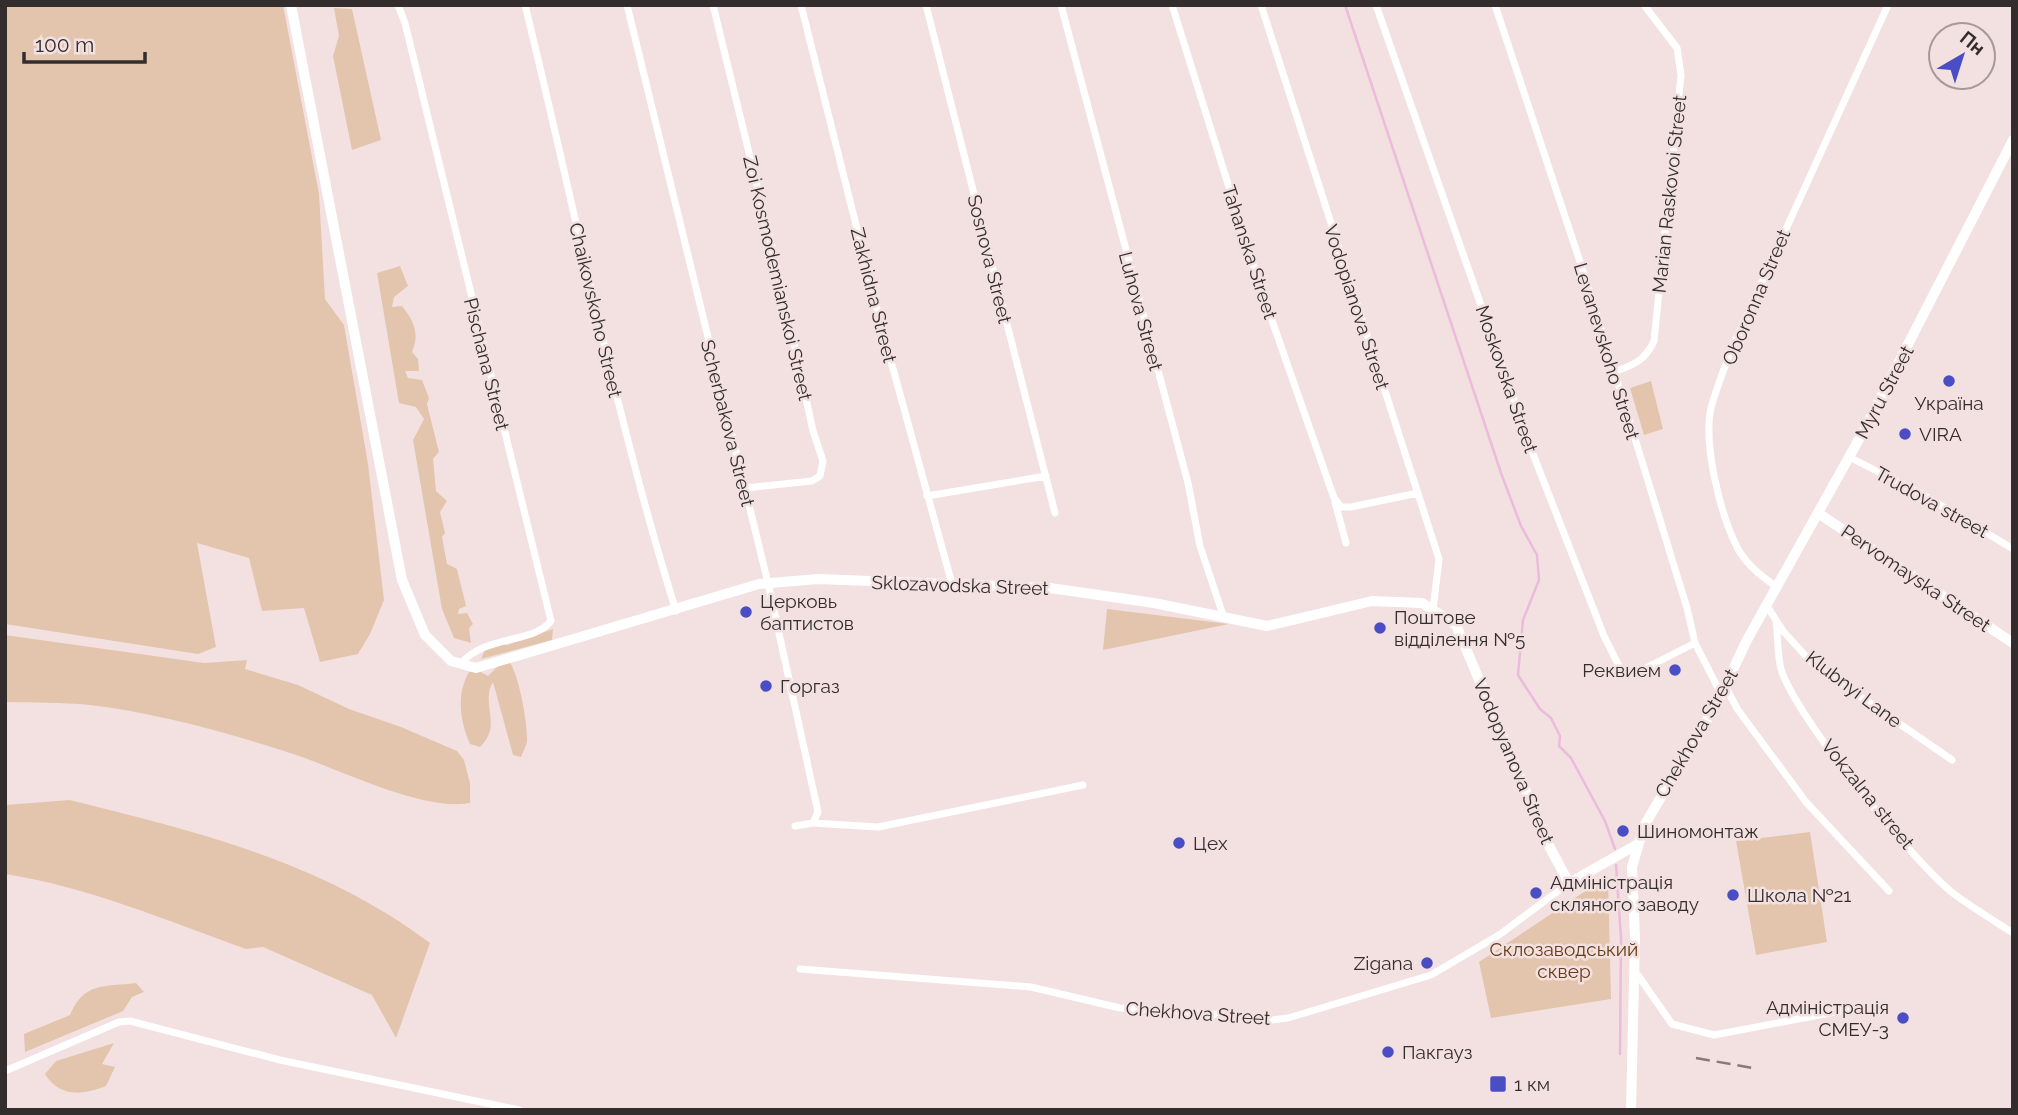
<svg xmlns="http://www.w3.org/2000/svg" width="2018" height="1115" font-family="Raleway,sans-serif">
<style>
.green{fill:#e3c5ae}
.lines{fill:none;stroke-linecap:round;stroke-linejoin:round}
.stream{stroke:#ebbbdc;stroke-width:2.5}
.street{stroke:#fff;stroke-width:7}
.secondary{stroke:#fff;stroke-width:10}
.rail{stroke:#857a7a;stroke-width:2.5;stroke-dasharray:14 7;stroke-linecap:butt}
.poi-dot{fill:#4a4dc3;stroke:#f3e1e1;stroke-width:2.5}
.labels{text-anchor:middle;stroke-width:5;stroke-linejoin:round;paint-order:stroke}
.street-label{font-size:19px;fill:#332d2d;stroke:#f3e1e1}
.poi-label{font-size:19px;fill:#332d2d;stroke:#f3e1e1;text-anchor:start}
.park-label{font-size:19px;fill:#673c13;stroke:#f3e1e1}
</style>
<rect width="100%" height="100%" fill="#f3e1e1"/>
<!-- green -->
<path class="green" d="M 5,5 L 283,5 L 319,194 L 325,299 L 344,325 L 368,464 L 384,600 L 370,634 L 358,654 L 320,662 L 304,608 L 262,611 L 249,558 L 197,543 L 216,647 L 198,654 L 5,624 Z
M 334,8 L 352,9 L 381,140 L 352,150 L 333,56 L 339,36 Z
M 400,266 L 408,286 L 394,297 L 392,307 L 402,306 C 414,321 420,334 412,352 L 418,359 L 419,371 L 405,371 L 408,378 L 422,380 L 429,398 L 427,404 L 439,452 L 433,459 L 436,491 L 447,501 L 440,512 L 445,533 L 442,537 L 447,564 L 457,569 L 466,606 L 459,609 L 458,614 L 467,613 L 473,624 L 469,628 L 471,643 L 454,638 L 442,609 L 413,440 L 424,419 L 416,407 L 399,403 L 377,273 Z
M 1651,381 L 1663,429 L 1644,435 L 1630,388 Z
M 1107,609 L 1229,624 L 1103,650 Z
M 553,629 L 552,640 L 481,659 L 487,645 L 508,645 Z
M 5,635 L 204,663 L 247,660 L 245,669 L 298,685 L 349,709 L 401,727 L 457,751 L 464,760 L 470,783 L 470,803 C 421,812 336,767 287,752 C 225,732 156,713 90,705 C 62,702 33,703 5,702 Z
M 509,661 C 519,674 528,725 527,742 C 526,746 523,752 521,757 L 513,755 L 493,682 C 480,703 503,725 480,747 L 470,744 C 460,722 456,694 469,672 L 477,670 L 488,676 L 498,666 Z
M 70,800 C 199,832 322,862 430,943 L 396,1038 L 372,995 L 263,947 L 246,949 C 168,921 88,887 5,874 L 5,805 Z
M 1810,832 L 1827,942 L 1756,955 L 1736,841 Z
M 1608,876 L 1611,999 L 1491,1018 L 1479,962 Z
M 136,983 L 144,992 L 132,997 L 123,1011 L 25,1052 L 24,1034 L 70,1015 C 84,982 103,987 136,983 Z
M 114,1043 L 102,1064 L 115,1067 L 106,1086 C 83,1095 60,1098 45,1074 L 56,1061 Z"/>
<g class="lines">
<!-- stream -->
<path class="stream" d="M 1345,5 L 1501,473 L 1521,526 L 1537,555 L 1539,580 L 1523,620 L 1518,675 L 1540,709 L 1551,718 L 1560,736 L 1559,746 L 1571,758 L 1605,821 L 1615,849
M 1616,865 L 1621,938 L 1620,1054"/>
<!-- street -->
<path class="street" d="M 398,5 L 405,23 L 551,621 C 531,645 488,633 460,664
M 525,5 C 575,208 614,412 676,611
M 627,5 L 768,583 L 818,812 L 813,823 L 795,826
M 713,5 L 781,284 L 813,431 L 823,461 L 820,476 L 812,481 L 745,488
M 801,5 L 880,321 L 952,584
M 926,5 L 1055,513
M 1061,5 L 1188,483 L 1200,546 L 1223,615
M 1172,5 L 1259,283 L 1334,498 L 1341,507 L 1351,507 L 1418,493
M 1261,5 L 1439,559 L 1433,610
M 1376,5 L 1533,454 L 1604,636 L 1622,672 L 1634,674 L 1695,643
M 1495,5 L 1590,292 L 1687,608 L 1695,643 L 1721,694
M 1614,372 C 1633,365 1645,361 1654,341 L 1681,75 L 1677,48 L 1644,5
M 1849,457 L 1922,494 L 2013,549
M 927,496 L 1046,476
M 1335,502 L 1346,543
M 1777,587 C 1762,577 1744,563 1736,545 C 1720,512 1703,444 1711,408 C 1716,389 1724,370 1730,352 L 1888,5
M 1767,606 L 1783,631 L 1813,664 L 1952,760
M 1776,621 C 1778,636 1777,654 1781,669 C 1795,716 1914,863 1954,894 C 1973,908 1993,920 2013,933
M 1725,686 L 1738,710 L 1806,802 L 1889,891
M 813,823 L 878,827 L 1083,785
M 800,969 L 1031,987 L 1120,1008 L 1212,1014 L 1264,1021 L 1288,1018 L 1431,975 L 1499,935 L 1569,883
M 1635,971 L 1672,1024 L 1714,1035 L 1851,1009
M 5,1071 L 119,1022 L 130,1021 L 280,1060 L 519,1110"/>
<!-- secondary -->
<path class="secondary" d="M 291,5 L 402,580 L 425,635 L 451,661 L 476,668 L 759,584 L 818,579 L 1050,588 L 1154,603 L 1267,626 L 1372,601 L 1422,603 L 1456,625 L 1549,846 L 1569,883 L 1638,844
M 1818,513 L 2013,643
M 1631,1110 L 1635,939 L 1632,867 L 1644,826 L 1718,701 L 1747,640 L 1863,432 L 2013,140"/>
<!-- rail -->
<path class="rail" d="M 1696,1058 L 1753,1068"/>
</g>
<!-- markers -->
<g class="poi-dot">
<circle cx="1949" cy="381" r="7"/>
<circle cx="1905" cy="434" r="7"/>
<circle cx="746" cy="612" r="7"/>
<circle cx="1380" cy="628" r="7"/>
<circle cx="1675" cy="670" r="7"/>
<circle cx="766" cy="686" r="7"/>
<circle cx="1623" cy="831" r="7"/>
<circle cx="1179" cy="843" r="7"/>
<circle cx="1536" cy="893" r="7"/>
<circle cx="1733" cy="895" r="7"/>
<circle cx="1427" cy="963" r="7"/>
<circle cx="1903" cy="1018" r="7"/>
<circle cx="1388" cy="1052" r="7"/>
<rect x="1489" y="1075" width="18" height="18" rx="3.5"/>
</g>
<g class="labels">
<!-- street labels -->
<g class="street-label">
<text transform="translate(1669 194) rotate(-84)" y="7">Marian Raskovoi Street</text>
<text transform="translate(1250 252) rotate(72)" y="7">Tahanska Street</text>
<text transform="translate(990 259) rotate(76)" y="7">Sosnova Street</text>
<text transform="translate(778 278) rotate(77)" y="7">Zoi Kosmodemianskoi Street</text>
<text transform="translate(874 295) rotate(76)" y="7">Zakhidna Street</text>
<text transform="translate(1756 297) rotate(-67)" y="7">Oboronna Street</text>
<text transform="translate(1357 307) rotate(72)" y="7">Vodopianova Street</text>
<text transform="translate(596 310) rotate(77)" y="7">Chaikovskoho Street</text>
<text transform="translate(1141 311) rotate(75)" y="7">Luhova Street</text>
<text transform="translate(1607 351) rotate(73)" y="7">Levanevskoho Street</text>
<text transform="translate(487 364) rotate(76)" y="7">Pischana Street</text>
<text transform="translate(1507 379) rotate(71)" y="7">Moskovska Street</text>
<text transform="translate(1884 392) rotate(-62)" y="7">Myru Street</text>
<text transform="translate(728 423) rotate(76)" y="7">Scherbakova Street</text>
<text transform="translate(1932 502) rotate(29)" y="7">Trudova street</text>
<text transform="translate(1916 578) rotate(34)" y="7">Pervomayska Street</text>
<text transform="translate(960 585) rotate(2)" y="7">Sklozavodska Street</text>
<text transform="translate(1854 689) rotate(37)" y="7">Klubnyi Lane</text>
<text transform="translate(1696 733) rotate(-60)" y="7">Chekhova Street</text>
<text transform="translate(1514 761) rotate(67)" y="7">Vodopyanova Street</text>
<text transform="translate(1868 794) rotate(51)" y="7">Vokzalna street</text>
<text transform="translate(1198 1013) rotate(4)" y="7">Chekhova Street</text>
</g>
<!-- poi labels -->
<g class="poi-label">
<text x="1949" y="410" text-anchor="middle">Україна</text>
<text x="1919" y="441">VIRA</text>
<text x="760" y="608">Церковь<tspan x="760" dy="22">баптистов</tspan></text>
<text x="1394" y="624">Поштове<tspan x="1394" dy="22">відділення №5</tspan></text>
<text x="1661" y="677" text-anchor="end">Реквием</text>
<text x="780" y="693">Горгаз</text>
<text x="1637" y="838">Шиномонтаж</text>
<text x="1193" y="850">Цех</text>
<text x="1550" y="889">Адміністрація<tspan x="1550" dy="22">скляного заводу</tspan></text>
<text x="1747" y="902">Школа №21</text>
<text x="1413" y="970" text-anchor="end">Zigana</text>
<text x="1889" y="1014" text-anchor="end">Адміністрація<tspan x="1889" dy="22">СМЕУ-3</tspan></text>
<text x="1402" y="1059">Пакгауз</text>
<text x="1514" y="1091">1 км</text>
</g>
<!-- park labels -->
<g class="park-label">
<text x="1564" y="956">Склозаводський<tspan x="1564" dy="22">сквер</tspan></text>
</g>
</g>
<!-- border -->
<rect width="2018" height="1115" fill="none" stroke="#332d2d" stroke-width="14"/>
<!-- north arrow -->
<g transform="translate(1962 56) rotate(39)"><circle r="33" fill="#f3e1e1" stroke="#a69999" stroke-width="2"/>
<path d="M0-5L12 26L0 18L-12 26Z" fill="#4a4dc3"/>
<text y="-10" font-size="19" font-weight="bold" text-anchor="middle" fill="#332d2d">Пн</text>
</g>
<!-- scale -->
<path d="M24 52v10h121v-10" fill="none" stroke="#332d2d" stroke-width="3.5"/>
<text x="35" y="52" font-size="21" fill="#332d2d" stroke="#f3e1e1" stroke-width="5" paint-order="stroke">100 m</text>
</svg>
